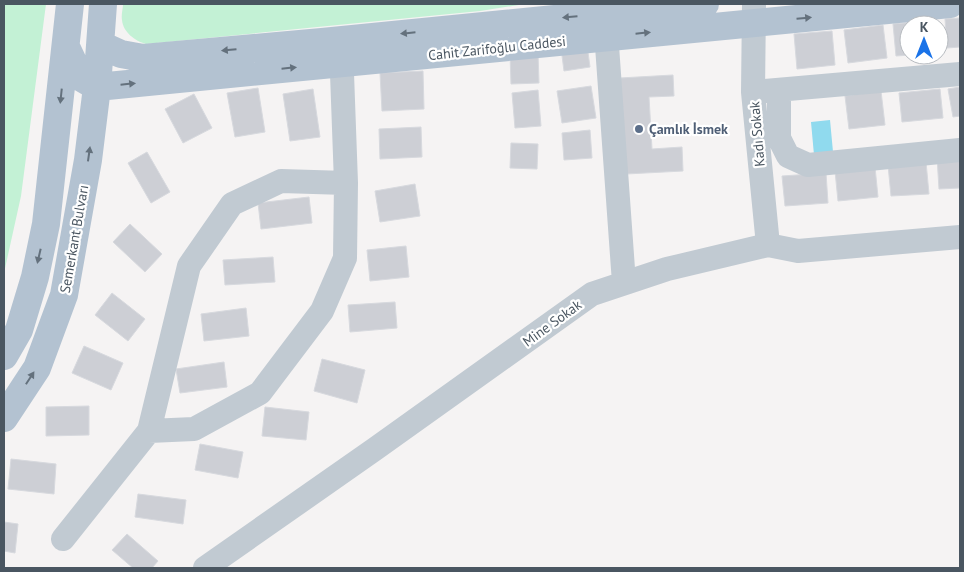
<svg xmlns="http://www.w3.org/2000/svg" width="964" height="572" font-family="'PT Sans',sans-serif">
<style>
.green{fill:#c3f1d5}
.water{fill:#90daee}
.building{fill:#cdcfd5;stroke:#d7d9de}
.lines{fill:none;stroke-linecap:round;stroke-linejoin:round}
.minor{stroke:#c1cad2;stroke-width:24}
.major{stroke:#b3c2d1;stroke-width:28}
.oneway{fill:#64717d}
.service-dot{fill:#5c6f8a;stroke:#fff;stroke-width:2}
.labels{text-anchor:middle;stroke-width:4.5;stroke-linejoin:round;paint-order:stroke}
.street-label{font-size:14px;fill:#4a5661;stroke:#fff}
.service-label{font-size:14px;font-weight:bold;fill:#4e5e75;stroke:#fff;text-anchor:start}
</style>
<rect width="100%" height="100%" fill="#f5f3f3"/>
<!-- green -->
<path class="green" d="M 4,4 L 46,4 L 21,196 L 4,273 Z
M 123,4 L 525,4 L 480,11 L 146,44 C 135,41 123,32 122,20 C 121,15 123,9 123,4 Z"/>
<!-- water -->
<path class="water" d="M 830,120 L 833,152 L 814,155 L 811,122 Z"/>
<!-- building -->
<path class="building" d="M 960,18 L 960,47 L 947,48 L 945,19 Z
M 935,20 L 936,25 L 909,25 L 910,55 L 896,56 L 893,24 Z
M 883,25 L 887,58 L 848,63 L 844,30 Z
M 832,31 L 835,65 L 797,69 L 794,34 Z
M 587,45 L 590,67 L 564,71 L 561,48 Z
M 538,53 L 539,83 L 511,84 L 510,54 Z
M 423,71 L 424,109 L 382,111 L 380,73 Z
M 673,75 L 674,96 L 649,97 L 652,149 L 682,147 L 683,171 L 626,174 L 620,78 Z
M 591,86 L 596,118 L 562,123 L 557,91 Z
M 960,87 L 960,116 L 953,117 L 948,89 Z
M 258,88 L 265,132 L 235,137 L 227,93 Z
M 313,89 L 320,137 L 290,141 L 283,94 Z
M 940,89 L 943,118 L 902,122 L 899,93 Z
M 538,90 L 541,126 L 515,128 L 512,93 Z
M 881,91 L 885,125 L 849,129 L 845,96 Z
M 194,94 L 212,128 L 183,143 L 165,109 Z
M 421,127 L 422,157 L 380,159 L 379,129 Z
M 590,130 L 592,158 L 564,160 L 562,133 Z
M 511,143 L 538,144 L 537,169 L 510,168 Z
M 147,152 L 170,192 L 151,203 L 128,163 Z
M 960,155 L 960,188 L 939,189 L 937,157 Z
M 926,162 L 929,194 L 891,196 L 888,165 Z
M 875,167 L 878,197 L 838,201 L 835,171 Z
M 826,173 L 828,203 L 785,206 L 782,176 Z
M 415,184 L 420,216 L 380,222 L 375,191 Z
M 309,197 L 312,223 L 261,229 L 258,203 Z
M 130,224 L 162,254 L 145,272 L 113,242 Z
M 406,246 L 409,277 L 370,281 L 367,250 Z
M 273,257 L 275,282 L 225,285 L 223,260 Z
M 112,293 L 145,319 L 128,341 L 95,315 Z
M 395,302 L 397,328 L 350,332 L 348,305 Z
M 246,308 L 249,336 L 204,341 L 201,314 Z
M 84,346 L 123,363 L 111,390 L 72,373 Z
M 322,359 L 365,370 L 357,403 L 314,391 Z
M 224,362 L 227,387 L 180,393 L 176,369 Z
M 89,406 L 89,435 L 46,436 L 46,407 Z
M 265,407 L 309,412 L 306,440 L 262,436 Z
M 200,444 L 243,452 L 238,478 L 195,470 Z
M 11,459 L 56,464 L 54,494 L 8,489 Z
M 138,494 L 186,500 L 183,524 L 135,517 Z
M 4,522 L 18,524 L 15,553 L 4,551 Z
M 127,534 L 158,561 L 152,568 L 133,568 L 112,550 Z"/>
<g class="lines">
<!-- minor -->
<path class="minor" d="M 754,4 L 753,92 L 768,245
M 605,18 L 624,283
M 779,90 L 779,138 L 788,156 L 808,165 L 960,150
M 765,91 L 960,74
M 149,431 L 194,429 L 260,393 L 322,311 L 345,258 L 346,183 L 341,46
M 63,539 L 149,431 L 189,266 L 232,204 L 281,181 L 346,183
M 205,568 L 375,449 L 592,294 L 667,269 L 768,245 L 798,251 L 960,237"/>
<!-- major -->
<path class="major" d="M 101,45 L 121,54 L 143,58 L 322,42 L 705,4
M 66,47 L 80,77 L 97,87 L 950,4
M 4,356 L 19,330 L 35,277 L 46,224 L 70,4
M 4,418 L 37,368 L 64,295 L 88,160 L 97,87 L 103,4"/>
</g>
<!-- one-way arrows -->
<defs><path id="oneway-solid" d="M-6-.8H1V-3.2L6.5 0L1 3.2V.8H-6Z" transform="scale(1.25)"/></defs>
<g class="oneway">
<use href="#oneway-solid" transform="translate(570 17) rotate(175)"/>
<use href="#oneway-solid" transform="translate(804 18) rotate(-5)"/>
<use href="#oneway-solid" transform="translate(408 33) rotate(174)"/>
<use href="#oneway-solid" transform="translate(643 33) rotate(-6)"/>
<use href="#oneway-solid" transform="translate(229 50) rotate(175)"/>
<use href="#oneway-solid" transform="translate(289 68) rotate(-6)"/>
<use href="#oneway-solid" transform="translate(128 84) rotate(-6)"/>
<use href="#oneway-solid" transform="translate(61 96) rotate(96)"/>
<use href="#oneway-solid" transform="translate(89 154) rotate(-82)"/>
<use href="#oneway-solid" transform="translate(39 256) rotate(103)"/>
<use href="#oneway-solid" transform="translate(30 378) rotate(-57)"/>
</g>
<!-- markers -->
<circle class="service-dot" cx="639" cy="129" r="5"/>
<g class="labels">
<!-- street labels -->
<g class="street-label">
<text transform="translate(497 48) rotate(-6)" y="5">Cahit Zarifoğlu Caddesi</text>
<text transform="translate(757 134) rotate(-95)" y="5">Kadı Sokak</text>
<text transform="translate(74 239) rotate(-80)" y="5">Semerkant Bulvarı</text>
<text transform="translate(552 323) rotate(-36)" y="5">Mine Sokak</text>
</g>
<!-- service labels -->
<g class="service-label">
<text x="649" y="134">Çamlık İsmek</text>
</g>
</g>
<!-- border -->
<rect width="964" height="572" fill="none" stroke="#4a5661" stroke-width="10"/>
<!-- north arrow -->
<g transform="translate(924 40)"><circle r="24" fill="#ffffff" stroke="#b7bbc0"/>
<path d="M0-4L9 19L0 12L-9 19Z" fill="#1a73e8"/>
<text y="-8" font-size="14" font-weight="bold" text-anchor="middle" fill="#4a5661">K</text>
</g>
</svg>
